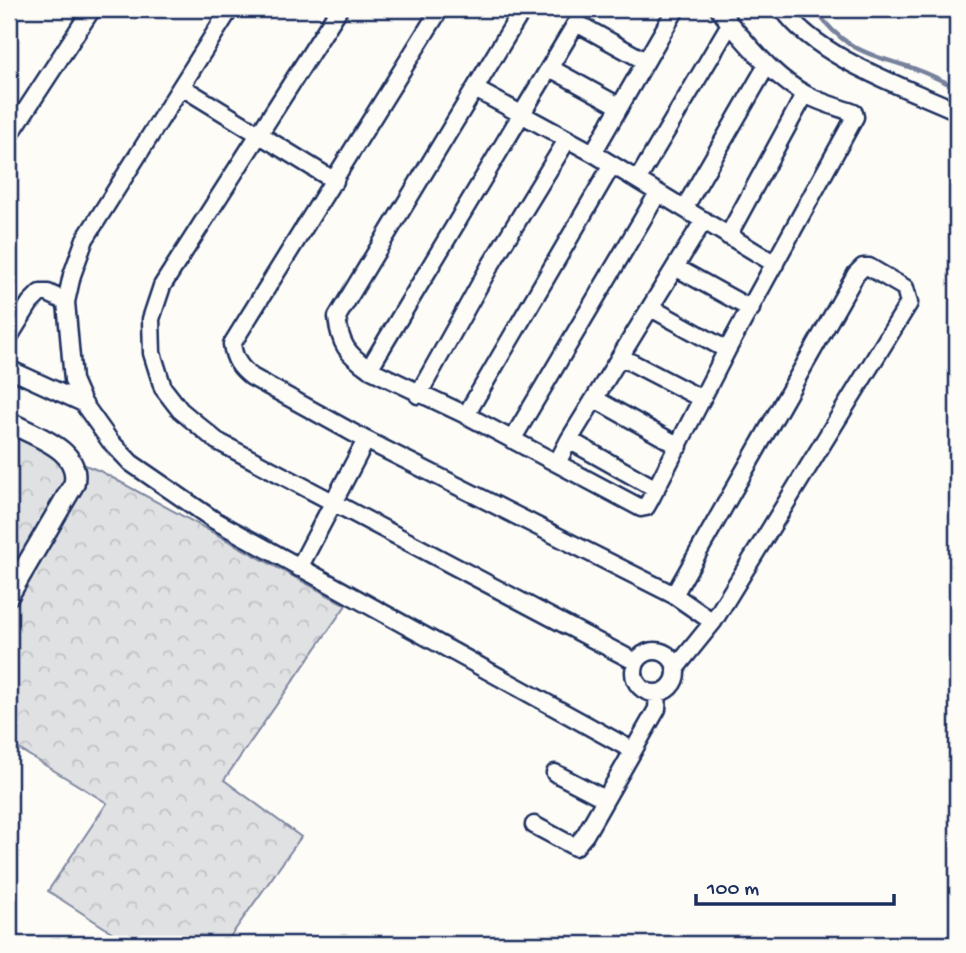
<svg xmlns="http://www.w3.org/2000/svg" width="966" height="953" font-family="'Gochi Hand',sans-serif">
<style>
.forest{fill:url(#forest-crowns);stroke:#7e88a0;stroke-width:2}
.lines{fill:none;stroke-linecap:round;stroke-linejoin:round}
.stream{stroke:#76819c;stroke-width:4.5}
.minor-casing{stroke:#1b2f5e;stroke-width:21}
.tertiary-casing{stroke:#1b2f5e;stroke-width:24}
.minor{stroke:#fdfcf7;stroke-width:16}
.tertiary{stroke:#fdfcf7;stroke-width:19}
</style>
<defs>
<pattern id="forest-crowns" width="20" height="18" patternUnits="userSpaceOnUse" patternTransform="scale(1.75)"><rect width="20" height="18" fill="#e0e1e3"/><path d="M2 6a3 3 0 1 1 6 0M12 15a3 3 0 1 1 6 0" fill="none" stroke="#c0c1c5"/></pattern>
</defs>
<rect width="100%" height="100%" fill="#fdfcf7"/>
<filter id="ink" filterUnits="userSpaceOnUse"><feTurbulence type="fractalNoise" baseFrequency=".0143" numOctaves="2"/><feDisplacementMap in="SourceGraphic" scale="14" xChannelSelector="R" yChannelSelector="G"/><feConvolveMatrix kernelMatrix="1 2 1 2 8 2 1 2 1" color-interpolation-filters="sRGB"/></filter>
<g filter="url(#ink)">
<!-- forest -->
<path class="forest" d="M 9,428 L 55,453 L 100,471 L 346,605 L 224,780 L 301,837 L 225,944 L 130,944 L 48,891 L 107,803 L 9,743 Z"/>
<g class="lines">
<!-- stream -->
<path class="stream" d="M 815,9 C 841,47 864,53 906,66 C 924,71 941,80 957,88"/>
<defs>
<path id="minor" d="M 230,9 L 85,239 L 72,275 L 66,302 L 73,380 L 83,403 L 110,441 L 131,463 L 214,520 L 632,750
M 339,9 L 162,286 L 151,319 L 152,353 L 163,388 L 180,410 L 217,441 L 636,662
M 440,9 L 232,344 C 234,359 240,368 252,377 L 366,440 L 674,595 L 713,622
M 523,9 L 337,317 C 340,344 347,354 369,369 L 466,415 L 641,508 L 646,507 L 650,500 L 727,350 L 855,117 L 854,113 C 838,107 821,103 807,95 C 776,79 753,50 730,24
M 783,9 C 816,57 904,87 957,111
M 550,68 L 619,106
M 182,87 L 335,181
M 475,89 L 593,153 L 775,264
M 9,136 L 92,9
M 593,153 L 676,9
M 638,179 L 730,24 L 719,9
M 685,207 L 767,65
M 728,236 L 805,94
M 675,267 L 751,309
M 651,308 L 727,350
M 9,337 L 30,303 L 40,293 L 48,293 L 66,302
M 621,357 L 702,399
M 9,369 L 83,403
M 369,369 L 575,25 L 582,26 L 645,61
M 418,395 L 490,266 L 567,140
M 595,399 L 679,446
M 466,415 L 612,165
M 512,440 L 658,193
M 569,440 L 656,489
M 557,463 L 569,440 L 704,220
M 299,568 L 366,440
M 674,595 L 856,274 L 863,267 L 869,267 L 905,288 L 909,303 L 713,622 L 675,669
M634 672a21 21 0 1 1 42 0a21 21 0 1 1-42 0Z
M 555,773 L 605,799
M 534,825 L 575,847 L 585,835 L 657,709 L 658,693"/>
<path id="tertiary" d="M 9,422 C 34,436 82,449 74,484 L 9,595"/>
</defs>
<!-- minor casing -->
<use href="#minor" class="minor-casing"/>
<!-- tertiary casing -->
<use href="#tertiary" class="tertiary-casing"/>
<!-- minor -->
<use href="#minor" class="minor"/>
<!-- tertiary -->
<use href="#tertiary" class="tertiary"/>
</g>
</g>
<!-- margin -->
<rect width="966" height="953" fill="none" stroke="#fdfcf7" stroke-width="35"/>
<rect x="18" y="18" width="931" height="918" fill="none" stroke="#1b2f5e" stroke-width="2.5" filter="url(#ink)"/>
<!-- scale -->
<path d="M696 894v10h198v-10" fill="none" stroke="#1b2f5e" stroke-width="3.5"/>
<text x="707" y="894" font-size="21" fill="#1b2f5e" stroke="#fdfcf7" stroke-width="5" paint-order="stroke">100 m</text>
</svg>
